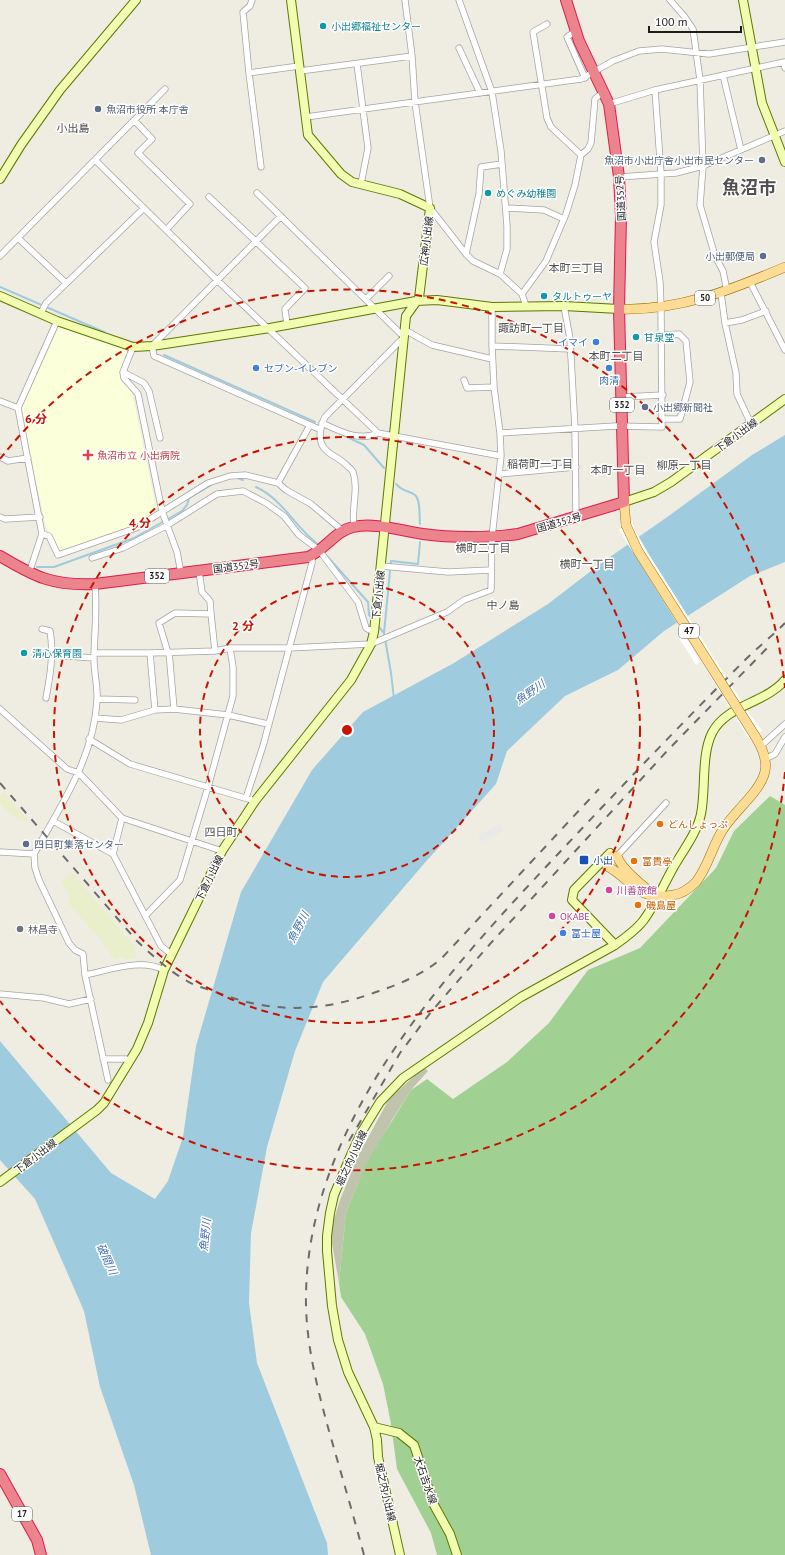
<svg xmlns="http://www.w3.org/2000/svg" width="785" height="1555" font-family="'PT Sans','Noto Sans JP',sans-serif">
<style>
.education{fill:#fbffda}
.construction{fill:#c1c4ad}
.farmland{fill:#e9efcb}
.forest{fill:#a0d193}
.parking{fill:#e9e9e9}
.water{fill:#9fcbdf}
.pier{fill:#fff}
.lines{fill:none;stroke-linecap:round;stroke-linejoin:round}
.stream{stroke:#9fcbdf;stroke-width:2}
.street-casing{stroke:#a4a4a4;stroke-width:7}
.secondary-casing{stroke:#5f7700;stroke-width:10}
.primary-casing{stroke:#957200;stroke-width:10}
.highway-casing{stroke:#e2194b;stroke-width:12}
.street{stroke:#fff;stroke-width:5.5}
.secondary{stroke:#f2fdb1;stroke-width:8}
.primary{stroke:#ffdc96;stroke-width:9}
.highway{stroke:#eb848d;stroke-width:10}
.rail{stroke:#6b6b6b;stroke-width:2;stroke-dasharray:8 8;stroke-linecap:butt}
.primary-bridge-casing{stroke:#957200;stroke-width:10;stroke-linecap:butt}
.primary-bridge{stroke:#ffdc96;stroke-width:9}
.ring{fill:none;stroke:#c91300;stroke-width:2;stroke-dasharray:7 5}
.culture-dot{fill:#0f9aa8;stroke:#fff;stroke-width:1.5}
.service-dot{fill:#5c6f8a;stroke:#fff;stroke-width:1.5}
.shop-dot{fill:#3f7fe0;stroke:#fff;stroke-width:1.5}
.health-dot{fill:#e0444e;stroke:#fff;stroke-width:1.5}
.food-dot{fill:#e8710a;stroke:#fff;stroke-width:1.5}
.transit-dot{fill:#1a4fb4;stroke:#fff;stroke-width:1.5}
.hotel-dot{fill:#d1479c;stroke:#fff;stroke-width:1.5}
.worship-dot{fill:#6b7280;stroke:#fff;stroke-width:1.5}
.labels{text-anchor:middle;stroke-width:3;stroke-linejoin:round;paint-order:stroke}
.shield{fill:#fff;stroke:#616161;stroke-width:1}
.shield-label{font-size:9px;font-weight:bold;fill:#1d1d1d}
.culture-label{font-size:10px;fill:#0d838f;stroke:#fff;text-anchor:start}
.service-label{font-size:10px;fill:#4e5e75;stroke:#fff;text-anchor:start}
.street-label{font-size:10px;fill:#1d1d1d;stroke:#fff}
.shop-label{font-size:10px;fill:#366cbe;stroke:#fff;text-anchor:start}
.health-label{font-size:10px;fill:#be3a42;stroke:#fff;text-anchor:start}
.food-label{font-size:10px;fill:#c56008;stroke:#fff;text-anchor:start}
.transit-label{font-size:10px;fill:#164399;stroke:#fff;text-anchor:start}
.hotel-label{font-size:10px;fill:#b23c85;stroke:#fff;text-anchor:start}
.worship-label{font-size:10px;fill:#5b616d;stroke:#fff;text-anchor:start}
.neighbourhood-label{font-size:11px;fill:#505050;stroke:#fff}
.water-label{font-size:11px;font-style:italic;fill:#4470b1;stroke:#fff}
.town-label{font-size:18px;font-weight:bold;fill:#505050;stroke:#fff}
.centre{fill:#c91300;stroke:#fff;stroke-width:2}
.ring-label{font-size:12px;text-anchor:middle;font-weight:bold;fill:#c91300;stroke:#fff;stroke-width:3;stroke-linejoin:round;paint-order:stroke}
</style>
<rect width="100%" height="100%" fill="#efece2"/>
<!-- education -->
<path class="education" d="M 57,316 L 128,349 L 119,373 L 121,381 L 132,391 L 157,512 L 138,524 L 57,552 L 45,524 L 19,398 Z"/>
<!-- construction -->
<path class="construction" d="M 424,1067 L 428,1071 L 411,1090 L 392,1120 L 358,1183 L 346,1213 L 339,1283 L 330,1232 L 340,1200 L 358,1156 L 389,1099 Z"/>
<!-- farmland -->
<path class="farmland" d="M 4,792 L 28,821 L 20,821 L 8,812 L 0,803 L 0,796 Z
M 71,872 L 135,947 L 136,958 L 124,960 L 123,957 L 115,960 L 102,941 L 70,905 L 68,902 L 71,898 L 61,882 Z"/>
<!-- forest -->
<path class="forest" d="M 770,796 L 785,805 L 785,1555 L 437,1555 L 431,1533 L 397,1469 L 391,1424 L 383,1384 L 365,1334 L 341,1297 L 339,1283 L 346,1213 L 358,1183 L 370,1157 L 411,1090 L 427,1079 L 453,1099 L 507,1062 L 549,1023 L 588,970 L 640,948 L 716,868 L 734,831 Z"/>
<!-- parking -->
<path class="parking" d="M 501,824 L 504,831 L 482,842 L 478,835 Z"/>
<!-- water -->
<path class="water" d="M 785,435 L 785,562 L 750,576 L 664,631 L 618,670 L 565,696 L 507,751 L 496,784 L 422,866 L 323,982 L 295,1051 L 267,1147 L 251,1233 L 249,1303 L 257,1363 L 327,1543 L 328,1555 L 151,1555 L 134,1485 L 100,1387 L 84,1311 L 35,1199 L 0,1160 L 0,1041 L 111,1173 L 155,1199 L 168,1181 L 183,1137 L 196,1046 L 241,892 L 312,770 L 363,712 L 454,663 L 548,604 L 600,564 L 670,515 L 752,455 Z"/>
<!-- pier -->
<path class="pier" d="M 632,520 L 635,530 L 648,553 L 747,710 L 762,731 L 749,739 L 688,640 L 700,662 L 696,665 L 679,638 L 684,634 L 619,530 Z"/>
<g class="lines">
<!-- stream -->
<path class="stream" d="M 0,287 L 104,332
M 164,355 L 315,422
M 343,435 L 364,445 L 384,468
M 237,478 L 243,480
M 396,484 C 403,492 408,490 415,495 C 421,500 419,517 420,524
M 256,487 C 284,500 295,528 319,545
M 326,555 L 368,602 L 369,615 L 372,619
M 37,567 L 54,567 L 134,538 L 182,511 L 187,505 L 189,498 L 213,484
M 377,625 L 384,633
M 394,699 L 391,673 L 384,633 L 391,561 L 418,564 L 420,542"/>
<defs>
<path id="street" d="M 252,0 L 250,6 L 243,12 L 249,73 L 261,167
M 405,0 L 412,56 L 415,102 L 430,208 L 466,254 L 473,261 L 500,274 L 522,294 L 526,306
M 459,0 L 492,92 L 501,151 L 507,226 L 507,249 L 500,274
M 670,0 L 684,16 L 693,29 L 700,80 L 703,166 L 700,205 L 715,256 L 723,271 L 727,291
M 547,24 L 533,32 L 547,118 L 551,127 L 581,155
M 576,31 L 567,37 L 585,78
M 459,48 L 480,93
M 357,64 L 368,148 L 361,184
M 300,71 L 412,56
M 249,73 L 299,66
M 723,75 L 741,150
M 609,104 L 655,90 L 784,62 L 785,68
M 306,117 L 581,79 L 613,61 L 639,51 L 662,49 L 709,54 L 785,42
M 134,120 L 152,139 L 138,153 L 190,204 L 166,230
M 95,160 L 217,280 L 378,433 L 501,456
M 619,177 L 676,173 L 703,166 L 785,131
M 257,193 L 404,337 L 325,417 C 320,428 316,442 327,451 C 332,456 339,458 344,463 C 347,466 351,468 353,472 C 359,490 351,508 354,527
M 209,197 L 305,288 L 285,309 L 287,325
M 506,208 L 544,210 L 564,219
M 281,216 L 152,346 L 154,356 L 319,429
M 18,238 L 66,283
M 466,254 L 479,194 L 481,167 L 502,164
M 0,256 L 165,89
M 750,282 L 785,350
M 721,293 L 725,323 L 736,373 L 737,394 L 751,424
M 522,294 L 546,261 L 566,214 L 575,185 L 581,155 L 588,149 L 591,143 L 595,99 L 604,91
M 366,299 L 389,276
M 564,306 L 570,339 L 575,429 L 576,517
M 41,313 L 46,303 L 144,208
M 725,323 L 742,320 L 766,311
M 405,330 L 432,345 L 492,359
M 662,335 L 679,334 L 686,341 L 690,382 L 680,419 L 663,419
M 492,346 L 570,349
M 133,347 L 123,372 L 124,378 L 138,394 L 162,511 L 177,552 L 181,573
M 123,372 L 144,383 L 149,391 L 160,438
M 464,380 L 467,388 L 494,387
M 622,397 L 663,395
M 0,401 L 18,408
M 322,423 C 339,431 360,442 378,433
M 500,433 L 616,426 L 662,427 L 661,308 L 660,282 L 654,242 L 661,205 L 661,174 L 655,90
M 0,457 L 8,461 L 28,458
M 499,474 L 576,467
M 278,483 L 310,425
M 0,517 L 5,519 L 40,517
M 42,534 L 49,536 L 58,555 L 136,528 L 208,483 L 230,476 L 245,475 L 278,483 L 286,490 L 311,504 L 343,531
M 92,558 L 123,548 L 166,526 L 217,494 L 243,491 L 266,503 L 284,516 L 299,535 L 319,550 L 358,602 L 366,628 L 374,632
M 381,566 L 448,572 L 491,570
M 199,571 L 202,592 L 210,601 L 211,614
M 29,573 L 42,534 L 18,408 L 57,321
M 95,584 C 97,608 95,630 94,654 C 93,669 98,685 97,700 C 94,758 61,805 34,854 L 35,868 L 39,880 L 69,943 L 75,950 L 83,954 L 85,975 L 108,1080
M 42,629 L 50,631 C 54,653 50,677 46,698
M 169,652 L 174,709
M 94,653 L 150,653 L 215,651 L 230,648 L 288,648 L 371,644 L 447,612 L 464,600 L 491,590 L 492,537 L 501,456 L 500,433 L 494,387 L 492,346 L 492,307
M 150,653 L 155,710
M 168,653 L 159,623 L 175,613 L 211,614 L 215,651
M 51,655 L 94,658
M 97,699 L 135,700
M 0,709 L 67,769 L 79,773 L 122,818 L 222,851
M 95,718 L 121,720 L 155,710 L 174,709 L 228,715 L 268,724
M 89,739 L 130,764 L 255,801
M 761,746 L 785,724
M 765,759 L 775,754 L 785,737
M 246,798 L 263,746 L 312,563 L 312,555
M 53,821 L 113,854 L 161,946 L 171,954
M 0,852 L 34,854
M 113,854 L 122,818
M 617,856 L 666,803
M 146,915 L 180,880 L 208,787 L 233,696 L 233,667 L 230,648
M 85,975 C 110,970 140,958 164,970
M 0,994 L 44,998 L 69,1004 L 91,999
M 103,1059 L 126,1059 L 130,1061"/>
<path id="secondary" d="M 743,0 L 762,103 L 785,162
M 0,179 L 21,145 L 60,90 L 136,0
M 0,296 L 57,321 L 133,347 L 152,346 L 270,328 L 416,301 L 437,300 L 492,307 L 564,306 L 619,309
M 624,502 L 654,492 L 671,482 L 785,399
M 610,853 L 574,890 L 572,900 L 615,945
M 0,1182 L 97,1110 L 104,1103 L 137,1049 L 148,1023 L 164,970 L 222,851 L 255,801 L 351,680 L 371,644 L 374,632 L 406,316 L 419,298 L 430,208 L 400,194 L 352,182 L 341,174 L 308,135 L 291,0
M 374,1427 L 399,1433 L 414,1445 L 434,1505 L 450,1534 L 457,1555
M 400,1555 L 378,1457 L 377,1440 L 374,1427 L 348,1372 L 338,1340 L 332,1306 L 327,1251 L 327,1236 L 330,1213 L 334,1195 L 351,1155 L 361,1133 L 380,1102 L 403,1078 L 521,997 L 615,945 C 625,938 635,931 643,921 C 655,905 663,886 673,868 C 682,852 697,833 701,814 C 706,789 701,755 712,733 C 726,705 766,703 785,680"/>
<path id="primary" d="M 619,309 C 679,311 731,290 785,267
M 624,502 L 626,525
M 657,896 C 646,889 621,869 617,856 L 611,856 L 607,859 L 607,866 C 633,880 637,902 673,895 C 682,894 689,889 696,882 C 708,867 712,847 722,831 C 733,812 757,795 764,775 C 769,761 762,747 755,736"/>
<path id="highway" d="M 0,556 C 35,577 53,586 95,584 L 308,557 C 325,550 335,531 353,527 C 375,522 401,531 423,534 C 450,538 491,538 518,534 L 624,502 L 619,309 L 621,216 L 619,177 L 609,104 L 579,41 L 566,0
M 0,1474 L 37,1540 L 41,1555"/>
</defs>
<!-- street casing -->
<use href="#street" class="street-casing"/>
<!-- secondary casing -->
<use href="#secondary" class="secondary-casing"/>
<!-- primary casing -->
<use href="#primary" class="primary-casing"/>
<!-- highway casing -->
<use href="#highway" class="highway-casing"/>
<!-- street -->
<use href="#street" class="street"/>
<!-- secondary -->
<use href="#secondary" class="secondary"/>
<!-- primary -->
<use href="#primary" class="primary"/>
<!-- highway -->
<use href="#highway" class="highway"/>
<!-- rail -->
<path class="rail" d="M 0,783 L 137,941 C 153,956 169,971 187,981 C 195,986 204,988 213,991 C 272,1014 320,1013 379,991 C 400,984 423,974 441,959 L 599,789
M 349,1141 L 400,1053 L 431,1012 L 490,944 L 668,750 L 772,643
M 364,1555 C 353,1514 341,1473 329,1431 C 317,1387 305,1341 306,1294 C 309,1121 446,973 558,854 C 619,789 681,724 744,661 C 757,648 772,636 785,623"/>
<defs>
<path id="primary-bridge" d="M 626,525 L 638,551 L 755,736"/>
</defs>
<!-- primary-bridge casing -->
<use href="#primary-bridge" class="primary-bridge-casing"/>
<!-- primary-bridge -->
<use href="#primary-bridge" class="primary-bridge"/>
</g>
<!-- distance rings -->
<g class="ring">
<circle cx="347" cy="730" r="147"/>
<circle cx="347" cy="730" r="293"/>
<path d="M785 772A440 440 0 0 1 0 1001M0 459A440 440 0 0 1 785 688"/>
</g>
<!-- markers -->
<g class="culture-dot">
<circle cx="323" cy="26" r="4"/>
<circle cx="488" cy="193" r="4"/>
<circle cx="544" cy="296" r="4"/>
<circle cx="636" cy="337" r="4"/>
<circle cx="24" cy="653" r="4"/>
</g>
<g class="service-dot">
<circle cx="98" cy="109" r="4"/>
<circle cx="762" cy="160" r="4"/>
<circle cx="763" cy="256" r="4"/>
<circle cx="645" cy="407" r="4"/>
<circle cx="26" cy="844" r="4"/>
</g>
<g class="shop-dot">
<circle cx="596" cy="342" r="4"/>
<circle cx="256" cy="368" r="4"/>
<circle cx="609" cy="368" r="4"/>
<circle cx="563" cy="933" r="4"/>
</g>
<path class="health-dot" d="M86 449h4v4h4v4h-4v4h-4v-4h-4v-4h4z"/>
<g class="food-dot">
<circle cx="660" cy="824" r="4"/>
<circle cx="634" cy="861" r="4"/>
<circle cx="638" cy="905" r="4"/>
</g>
<rect class="transit-dot" x="579" y="855" width="10" height="10" rx="2"/>
<g class="hotel-dot">
<circle cx="609" cy="890" r="4"/>
<circle cx="552" cy="916" r="4"/>
</g>
<circle class="worship-dot" cx="20" cy="929" r="4"/>
<g class="labels">
<!-- shield labels -->
<g class="shield">
<rect x="695" y="291" width="20" height="14" rx="3"/>
<rect x="610" y="398" width="24" height="14" rx="3"/>
<rect x="145" y="569" width="24" height="14" rx="3"/>
<rect x="679" y="624" width="20" height="14" rx="3"/>
<rect x="12" y="1507" width="20" height="14" rx="3"/>
</g>
<g class="shield-label">
<text x="705" y="301">50</text>
<text x="622" y="408">352</text>
<text x="157" y="579">352</text>
<text x="689" y="634">47</text>
<text x="22" y="1517">17</text>
</g>
<!-- culture labels -->
<g class="culture-label">
<text x="331" y="30">小出郷福祉センター</text>
<text x="496" y="197">めぐみ幼稚園</text>
<text x="552" y="300">タルトゥーヤ</text>
<text x="644" y="341">甘泉堂</text>
<text x="32" y="657">清心保育園</text>
</g>
<!-- service labels -->
<g class="service-label">
<text x="106" y="113">魚沼市役所 本庁舎</text>
<text x="754" y="164" text-anchor="end">魚沼市小出庁舎小出市民センター</text>
<text x="755" y="260" text-anchor="end">小出郵便局</text>
<text x="653" y="411">小出郷新聞社</text>
<text x="34" y="848">四日町集落センター</text>
</g>
<!-- street labels -->
<g class="street-label">
<text transform="translate(620 198) rotate(-93)" y="4">国道352号</text>
<text transform="translate(426 241) rotate(-83)" y="4">広神小出線</text>
<text transform="translate(736 435) rotate(-36)" y="4">下倉小出線</text>
<text transform="translate(559 522) rotate(-16)" y="4">国道352号</text>
<text transform="translate(236 566) rotate(-7)" y="4">国道352号</text>
<text transform="translate(378 595) rotate(-84)" y="4">下倉小出線</text>
<text transform="translate(209 878) rotate(-64)" y="4">下倉小出線</text>
<text transform="translate(35 1156) rotate(-37)" y="4">下倉小出線</text>
<text transform="translate(351 1158) rotate(-65)" y="4">堀之内小出線</text>
<text transform="translate(426 1480) rotate(71)" y="4">大石吉水線</text>
<text transform="translate(386 1492) rotate(77)" y="4">堀之内小出線</text>
</g>
<!-- shop labels -->
<g class="shop-label">
<text x="588" y="346" text-anchor="end">イマイ</text>
<text x="264" y="372">セブン-イレブン</text>
<text x="609" y="384" text-anchor="middle">肉清</text>
<text x="571" y="937">富士屋</text>
</g>
<!-- health labels -->
<g class="health-label">
<text x="97" y="459">魚沼市立 小出病院</text>
</g>
<!-- food labels -->
<g class="food-label">
<text x="668" y="828">どんしょっぷ</text>
<text x="642" y="865">富貴亭</text>
<text x="646" y="909">磯島屋</text>
</g>
<!-- transit labels -->
<g class="transit-label">
<text x="593" y="864">小出</text>
</g>
<!-- hotel labels -->
<g class="hotel-label">
<text x="617" y="894">川善旅館</text>
<text x="560" y="920">OKABE</text>
</g>
<!-- worship labels -->
<g class="worship-label">
<text x="28" y="933">林昌寺</text>
</g>
<!-- neighbourhood labels -->
<g class="neighbourhood-label">
<text x="73" y="132">小出島</text>
<text x="576" y="272">本町三丁目</text>
<text x="531" y="332">諏訪町一丁目</text>
<text x="616" y="360">本町二丁目</text>
<text x="540" y="468">稲荷町一丁目</text>
<text x="684" y="469">柳原一丁目</text>
<text x="618" y="474">本町一丁目</text>
<text x="483" y="552">横町二丁目</text>
<text x="587" y="568">横町一丁目</text>
<text x="503" y="609">中ノ島</text>
<text x="221" y="836">四日町</text>
</g>
<!-- water labels -->
<g class="water-label">
<text transform="translate(530 692) rotate(-35)" y="4">魚野川</text>
<text transform="translate(298 927) rotate(-62)" y="4">魚野川</text>
<text transform="translate(205 1235) rotate(-84)" y="4">魚野川</text>
<text transform="translate(107 1259) rotate(65)" y="4">破間川</text>
</g>
<!-- town labels -->
<g class="town-label">
<text x="749" y="194">魚沼市</text>
</g>
</g>
<circle cx="347" cy="730" r="6" class="centre"/>
<g class="ring-label">
<text x="36" y="423">6 分</text>
<text x="140" y="527">4 分</text>
<text x="243" y="630">2 分</text>
</g>
<!-- scale -->
<path d="M649 26v6h92v-6" fill="none" stroke="#1d1d1d" stroke-width="2"/>
<text x="655" y="26" font-size="12" fill="#1d1d1d" stroke="#ffffff" stroke-width="3" paint-order="stroke">100 m</text>
</svg>
